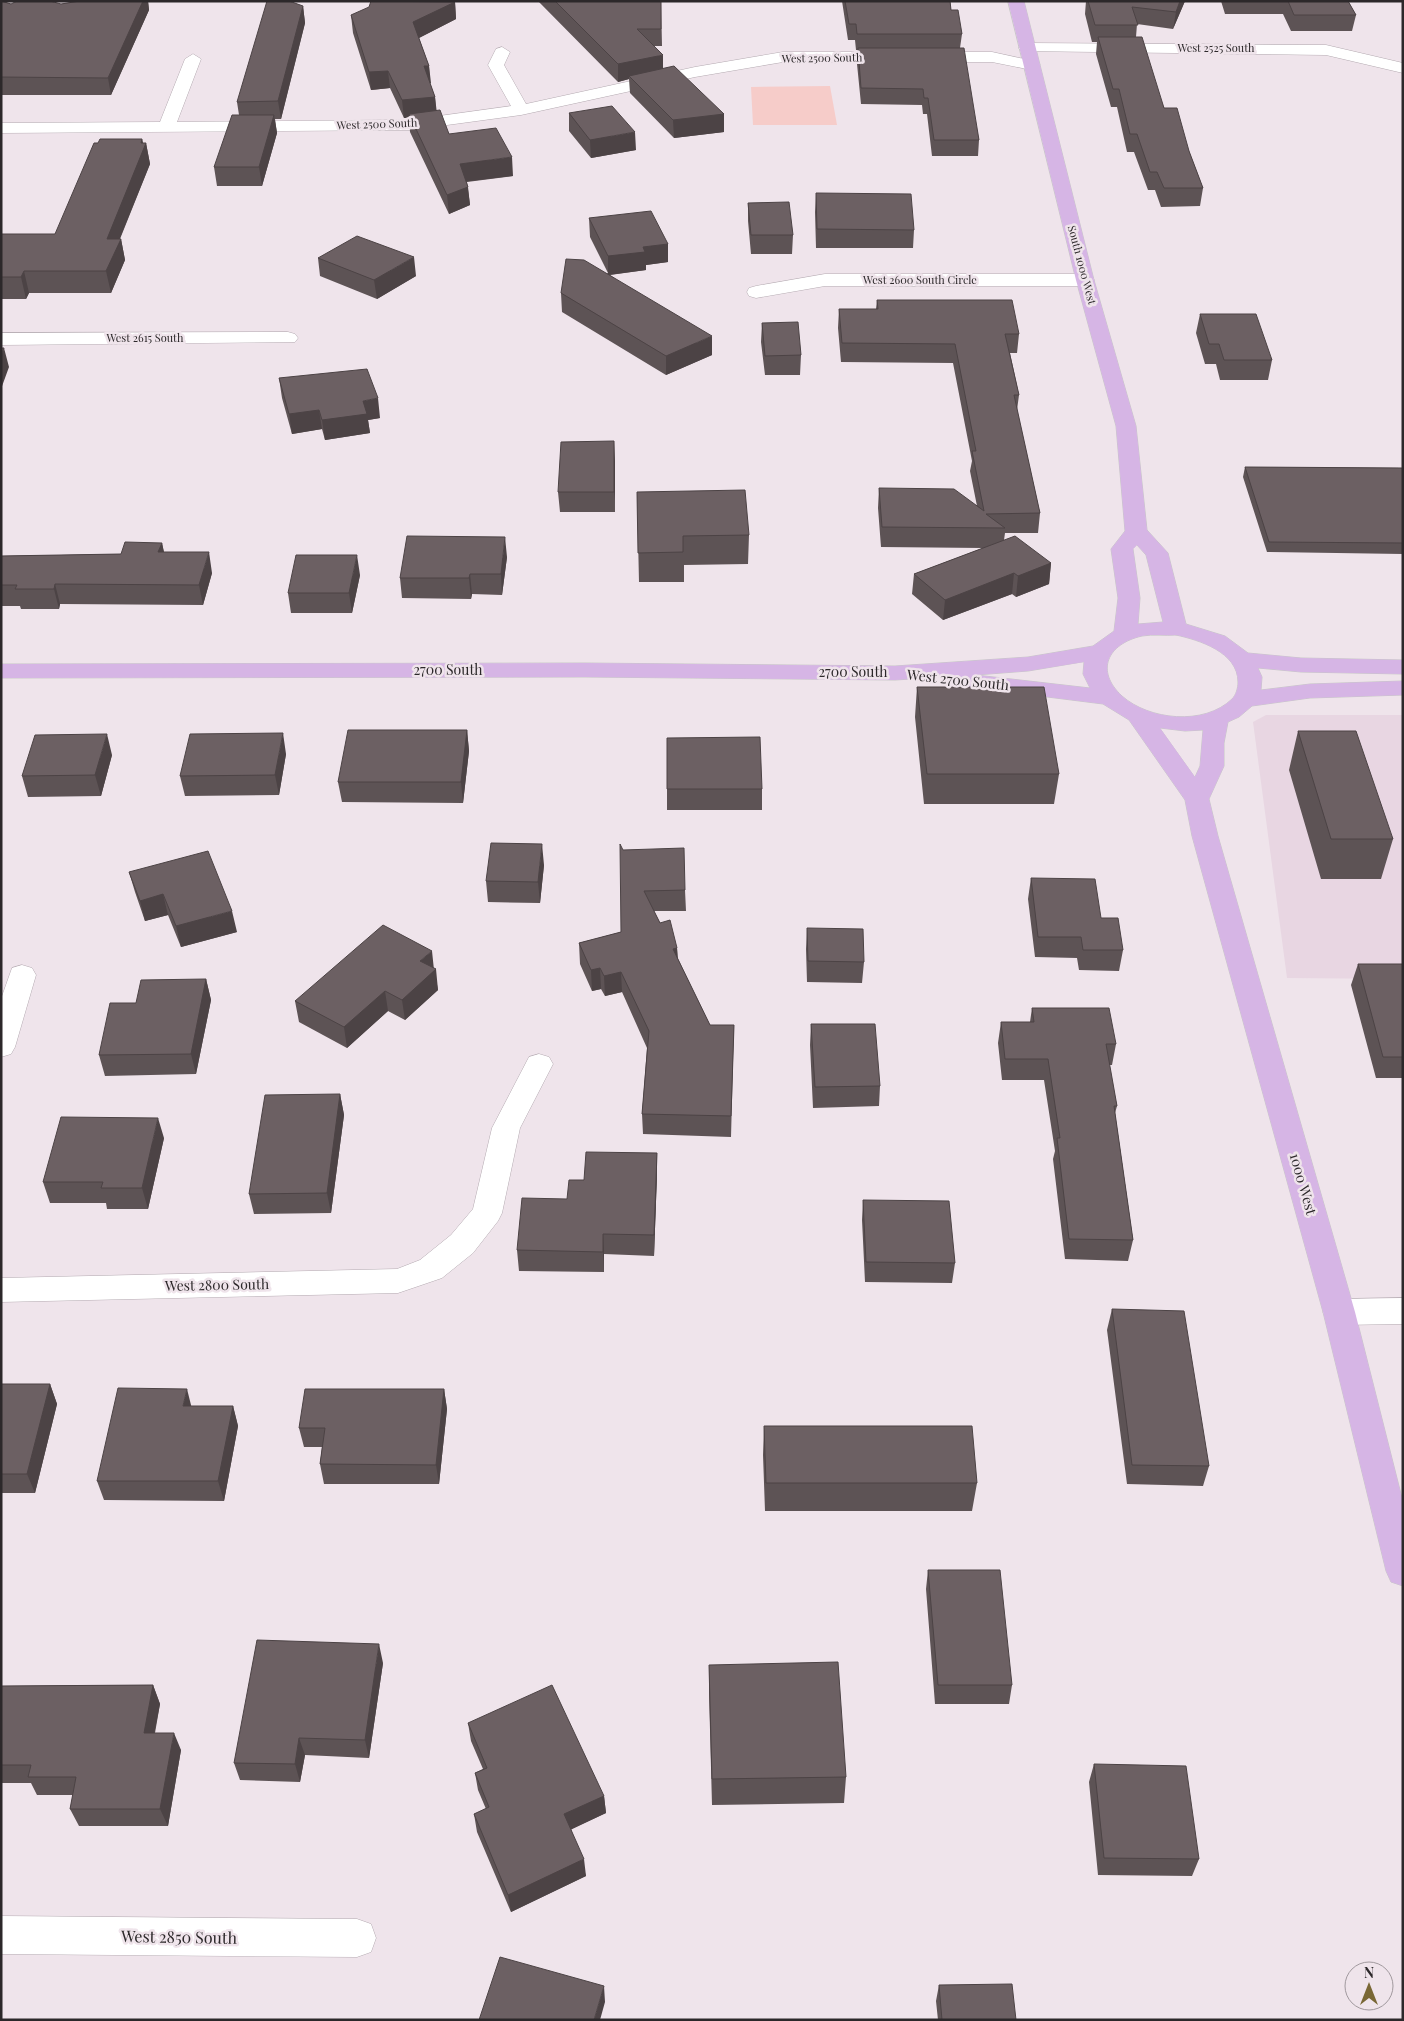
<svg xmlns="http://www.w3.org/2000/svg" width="1404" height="2021" font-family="'Playfair Display',serif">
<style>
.built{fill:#e8d6e2}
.green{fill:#f6ccc9}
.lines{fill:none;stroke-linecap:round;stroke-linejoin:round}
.minor-casing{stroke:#b4aab1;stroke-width:1}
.major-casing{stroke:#c8c7c8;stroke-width:1}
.minor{fill:#fff;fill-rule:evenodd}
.major{fill:#d6b5e5;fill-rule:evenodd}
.wall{fill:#5d5355}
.shaded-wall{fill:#4c4345}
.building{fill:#6c6063;stroke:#4c4345}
.labels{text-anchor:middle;stroke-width:5;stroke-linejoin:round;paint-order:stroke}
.far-street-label{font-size:11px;fill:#2c282a;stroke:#efe4eb}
.street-label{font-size:14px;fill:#2c282a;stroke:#efe4eb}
.near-street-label{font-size:16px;fill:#2c282a;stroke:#efe4eb}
</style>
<rect width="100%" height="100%" fill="#efe4eb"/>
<!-- built -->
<path class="built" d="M 1266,715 L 1403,715 L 1403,979 L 1287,978 L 1253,722 Z"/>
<!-- green -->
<path class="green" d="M 830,86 L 837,125 L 753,125 L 751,87 Z"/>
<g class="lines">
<defs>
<path id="minor" d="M 1027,43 L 1326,45 L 1403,63 L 1403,73 L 1326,55 L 1021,51 L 1019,48 Z
M 502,47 L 510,52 L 504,65 L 526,104 L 695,67 L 783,52 L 992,52 L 1038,62 L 1040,65 L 1032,70 L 992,62 L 783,62 L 695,77 L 521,115 L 410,130 L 1,133 L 1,123 L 160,122 L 185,59 L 193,54 L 201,59 L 177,122 L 410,120 L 511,106 L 488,65 L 496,49 Z
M 825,274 L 1085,274 L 1092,276 L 1094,280 L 1092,284 L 1085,286 L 825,286 L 756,298 L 749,296 L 747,292 L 749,288 L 756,286 Z
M 288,332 L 295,334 L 298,338 L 295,342 L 1,345 L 1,333 Z
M 22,965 L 32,968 L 36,975 L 15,1047 L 11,1054 L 1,1057 L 1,999 L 12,968 Z
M 539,1054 L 549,1057 L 553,1064 L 520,1128 L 502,1213 L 498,1221 L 473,1253 L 442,1278 L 398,1293 L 1,1302 L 1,1278 L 397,1269 L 420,1260 L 451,1235 L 473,1209 L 492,1128 L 529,1057 Z
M 1403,1298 L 1403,1324 L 1339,1325 L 1328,1321 L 1323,1312 L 1328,1303 L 1339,1299 Z
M 1,1916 L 357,1919 L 371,1924 L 376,1938 L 371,1952 L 357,1957 L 1,1954 Z"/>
<path id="major" d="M 1008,1 L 1024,1 L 1094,280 L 1136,426 L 1147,530 L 1168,553 L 1186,624 L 1225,636 L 1248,653 L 1301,658 L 1403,660 L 1403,674 L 1301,672 L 1258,668 L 1262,677 L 1261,690 L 1310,684 L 1403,681 L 1403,695 L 1310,698 L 1252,706 L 1239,717 L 1228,722 L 1224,743 L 1224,766 L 1209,799 L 1218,836 L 1355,1312 L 1403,1502 L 1403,1586 L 1391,1582 L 1386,1571 L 1323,1312 L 1192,836 L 1185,800 L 1129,720 L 1103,704 L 960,686 L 956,681 L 960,676 L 895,680 L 585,677 L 1,678 L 1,664 L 585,663 L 895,666 L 1028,657 L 1093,646 L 1114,631 L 1118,598 L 1111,549 L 1125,531 L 1116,426 L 1076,280 ZM 1137,545 L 1146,555 L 1163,622 L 1138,624 L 1140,598 L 1133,549 ZM 1176,635 C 1199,640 1238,652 1238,682 C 1238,688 1236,695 1232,699 C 1204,726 1149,720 1122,696 C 1095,671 1107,644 1142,636 C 1153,634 1165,636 1176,635 ZM 1084,662 L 1083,674 L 1090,688 L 976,675 L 1028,671 ZM 1160,728 L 1185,731 L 1203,730 L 1200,766 L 1195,777 Z"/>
</defs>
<!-- minor casing -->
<use href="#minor" class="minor-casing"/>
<!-- major casing -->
<use href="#major" class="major-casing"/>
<!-- minor -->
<use href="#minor" class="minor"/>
<!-- major -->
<use href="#major" class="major"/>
</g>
<!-- wall -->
<path class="wall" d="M 1,1 L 11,4 L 61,4 L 80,1 L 148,1 L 149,10 L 111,95 L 1,95 Z
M 538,1 L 661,1 L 662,46 L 654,46 L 663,68 L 724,114 L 724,132 L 674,138 L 630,93 L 629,79 L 618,82 Z
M 842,1 L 950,1 L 951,10 L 962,34 L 960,48 L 979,140 L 978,156 L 932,156 L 927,114 L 923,114 L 922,105 L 861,104 L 857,64 L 858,50 L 856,50 L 855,40 L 848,40 Z
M 1086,1 L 1185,1 L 1173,29 L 1137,24 L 1136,37 L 1164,108 L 1189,151 L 1203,188 L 1200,206 L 1161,207 L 1155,190 L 1148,190 L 1134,152 L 1127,152 L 1117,107 L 1111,107 L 1096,54 L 1097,42 L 1092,42 L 1085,14 Z
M 1221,1 L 1348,1 L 1356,15 L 1352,31 L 1291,31 L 1283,14 L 1225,14 Z
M 455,2 L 456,19 L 419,38 L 429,66 L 430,83 L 435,97 L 436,110 L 449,134 L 513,176 L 467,182 L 470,205 L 449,214 L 410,132 L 409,118 L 404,118 L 390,88 L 371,90 L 353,33 L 351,15 Z
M 303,6 L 305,23 L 281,119 L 275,119 L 277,133 L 262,186 L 217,186 L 214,167 L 239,115 L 237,102 Z
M 569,113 L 636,150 L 591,158 L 569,131 Z
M 142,139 L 143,143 L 146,143 L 150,164 L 120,239 L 121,239 L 125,260 L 111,293 L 29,293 L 26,299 L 1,299 L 1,234 L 55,234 Z
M 816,193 L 914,230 L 913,248 L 816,248 L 815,212 Z
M 748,203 L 793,235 L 792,254 L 751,254 L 748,221 Z
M 589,218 L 668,244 L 668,262 L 646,265 L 646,270 L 610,275 L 712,355 L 666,375 L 562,312 L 561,293 L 608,273 L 590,237 Z
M 318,258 L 416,276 L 377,299 L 320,276 Z
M 877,300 L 1019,334 L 1017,353 L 1010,353 L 1019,395 L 1017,410 L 1040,513 L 1038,533 L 1005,533 L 1004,540 L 1051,563 L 1049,584 L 1016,597 L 1012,594 L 943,620 L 912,594 L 914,574 L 983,548 L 881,547 L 878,508 L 879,488 L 977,506 L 970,471 L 972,461 L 953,363 L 841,362 L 838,328 L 839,309 L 876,309 Z
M 1200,314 L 1272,360 L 1268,380 L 1220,380 L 1216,364 L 1205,364 L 1196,333 Z
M 762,323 L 801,355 L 800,375 L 765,375 L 761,342 Z
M 279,378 L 380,418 L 368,420 L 370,433 L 325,440 L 322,429 L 292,434 L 282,398 Z
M 614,441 L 615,512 L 560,512 L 558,492 Z
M 1245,467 L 1403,468 L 1403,554 L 1267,552 L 1243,477 Z
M 637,492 L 749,535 L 748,564 L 684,565 L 684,582 L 639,582 Z
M 162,543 L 164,552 L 212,573 L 203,605 L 60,604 L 59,609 L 21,609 L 20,606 L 1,606 L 1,556 L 121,554 Z
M 507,557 L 502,595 L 472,594 L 471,599 L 402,598 L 400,578 Z
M 360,575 L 352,613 L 291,613 L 288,593 Z
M 917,687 L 1059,774 L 1054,804 L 924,804 L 915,717 Z
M 467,730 L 469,751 L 463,803 L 342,802 L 338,782 Z
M 1298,731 L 1393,839 L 1381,879 L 1321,879 L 1289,770 Z
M 286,754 L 279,795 L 185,796 L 180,776 Z
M 112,755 L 101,796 L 28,797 L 22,776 Z
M 667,789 L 762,789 L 762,810 L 667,810 Z
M 623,850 L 685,890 L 686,911 L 654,911 L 660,923 L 677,948 L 678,959 L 710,1025 L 734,1025 L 731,1137 L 643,1134 L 642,1114 L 647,1048 L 622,992 L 605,996 L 601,989 L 592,991 L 580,964 L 579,943 L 621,932 Z
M 544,865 L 540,903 L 488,902 L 486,881 Z
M 129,872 L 237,932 L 181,947 L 168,915 L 145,921 L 135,892 Z
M 1031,878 L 1101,918 L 1123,950 L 1119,971 L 1079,970 L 1077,958 L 1035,957 L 1028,899 Z
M 807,928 L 864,962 L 862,983 L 807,982 L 806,949 Z
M 1358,964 L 1403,964 L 1403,1078 L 1376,1078 L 1351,985 Z
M 434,968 L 438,990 L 405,1020 L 388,1011 L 347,1048 L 299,1022 L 295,1001 Z
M 206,979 L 211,1000 L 196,1074 L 105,1076 L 99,1055 Z
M 1032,1008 L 1116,1044 L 1112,1065 L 1109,1065 L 1117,1106 L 1115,1113 L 1133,1240 L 1128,1261 L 1065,1259 L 1053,1159 L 1055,1151 L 1044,1080 L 1002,1080 L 998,1043 L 1001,1022 L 1030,1022 Z
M 811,1024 L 880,1086 L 879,1106 L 813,1108 L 810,1045 Z
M 340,1094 L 344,1115 L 331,1213 L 254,1214 L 249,1194 Z
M 164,1138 L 148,1209 L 107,1209 L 106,1203 L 50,1203 L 43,1182 Z
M 657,1153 L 657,1174 L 654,1256 L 604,1254 L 604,1272 L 519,1271 L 517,1250 L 567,1199 L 584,1180 Z
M 863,1200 L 955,1263 L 952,1283 L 865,1282 L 862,1220 Z
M 1112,1309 L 1209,1466 L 1203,1486 L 1127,1484 L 1107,1330 Z
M 1,1384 L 50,1384 L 57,1404 L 35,1493 L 1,1493 Z
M 444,1389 L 447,1409 L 439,1484 L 324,1484 L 320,1464 L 322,1447 L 304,1447 L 299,1428 Z
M 192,1406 L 233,1406 L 238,1426 L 224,1501 L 104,1500 L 97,1481 Z
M 764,1426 L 977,1483 L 972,1511 L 765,1511 L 763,1455 Z
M 928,1570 L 1012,1685 L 1009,1704 L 935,1704 L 926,1589 Z
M 383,1663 L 369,1758 L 305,1755 L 300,1782 L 240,1780 L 234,1763 Z
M 709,1665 L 846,1777 L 844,1803 L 712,1805 L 709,1692 Z
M 153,1685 L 160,1704 L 155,1733 L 181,1750 L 168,1826 L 79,1826 L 70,1809 L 73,1795 L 37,1795 L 31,1783 L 1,1783 L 1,1686 Z
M 468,1723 L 604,1796 L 606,1813 L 571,1829 L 586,1876 L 511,1912 L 477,1832 L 474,1814 L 486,1809 L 478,1790 L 475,1773 L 483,1769 L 471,1741 Z
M 1094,1764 L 1199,1859 L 1192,1876 L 1098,1875 L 1089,1782 Z
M 939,1985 L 1016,2020 L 938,2020 L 936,2001 Z"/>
<!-- shaded-wall -->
<path class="shaded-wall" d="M 143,1 L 148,1 L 149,10 L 111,95 L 108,78 Z
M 1180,1 L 1185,1 L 1173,29 L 1176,12 Z
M 455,2 L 456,19 L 415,40 L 413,22 Z
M 303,6 L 305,23 L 281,119 L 278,101 Z
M 663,55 L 663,72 L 629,76 L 629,79 L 618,82 L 618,64 Z
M 424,66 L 429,66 L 431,83 L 426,84 Z
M 388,71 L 390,88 L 371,90 L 369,72 Z
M 435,97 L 437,114 L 409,114 L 409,118 L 404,118 L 402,100 Z
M 724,114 L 724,132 L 674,138 L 673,120 Z
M 274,115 L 277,133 L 262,186 L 259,167 Z
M 635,132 L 636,150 L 591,158 L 590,140 Z
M 142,139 L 144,148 L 146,143 L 150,164 L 111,260 L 107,239 Z
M 512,157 L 513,176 L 462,182 L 460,164 Z
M 468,187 L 470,205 L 449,214 L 447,195 Z
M 121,239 L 125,260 L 111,293 L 106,271 Z
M 668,244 L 668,262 L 646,265 L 646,270 L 608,275 L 608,256 L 643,247 Z
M 414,257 L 416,276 L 377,299 L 374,280 Z
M 24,271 L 29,293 L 26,299 L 21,277 Z
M 712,336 L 712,355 L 666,375 L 666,356 Z
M 4,348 L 9,367 L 1,389 L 1,356 Z
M 378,398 L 380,418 L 368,420 L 370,433 L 325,440 L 322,420 L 363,401 Z
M 319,410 L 322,429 L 292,434 L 289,414 Z
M 614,441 L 615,461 L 615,512 L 614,492 Z
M 505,537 L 507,557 L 502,595 L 501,574 Z
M 162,543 L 166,563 L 158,552 Z
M 209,552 L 212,573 L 203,605 L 199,585 Z
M 357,555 L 360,575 L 352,613 L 349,593 Z
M 1051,563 L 1049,584 L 1016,597 L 1018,576 Z
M 1014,573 L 1012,594 L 943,620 L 945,600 Z
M 470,574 L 472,594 L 471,599 L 469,578 Z
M 55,584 L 60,604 L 59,609 L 54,589 Z
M 467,730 L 469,751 L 463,803 L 461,782 Z
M 283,733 L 286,754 L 279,795 L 275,775 Z
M 107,734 L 112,755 L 101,796 L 95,775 Z
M 542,844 L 544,865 L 540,903 L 538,882 Z
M 163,894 L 168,915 L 145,921 L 140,901 Z
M 232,911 L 237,932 L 181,947 L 176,926 Z
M 677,948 L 678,969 L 673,949 Z
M 432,951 L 434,970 L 436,969 L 438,990 L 405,1020 L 402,1000 L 420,961 Z
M 600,968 L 601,989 L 592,991 L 591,970 Z
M 621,972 L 622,992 L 605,996 L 604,976 Z
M 206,979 L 211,1000 L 196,1074 L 191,1054 Z
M 385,991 L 388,1011 L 347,1048 L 344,1027 Z
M 340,1094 L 344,1115 L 331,1213 L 327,1193 Z
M 158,1118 L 164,1138 L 148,1209 L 142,1188 Z
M 657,1153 L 657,1174 L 654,1256 L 654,1235 Z
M 603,1234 L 604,1254 L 604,1272 L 603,1252 Z
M 50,1384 L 57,1404 L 35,1493 L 27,1474 Z
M 187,1389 L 192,1409 L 183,1406 Z
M 444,1389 L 447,1409 L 439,1484 L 436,1465 Z
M 233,1406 L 238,1426 L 224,1501 L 218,1481 Z
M 379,1644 L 383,1663 L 369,1758 L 365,1740 Z
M 153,1685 L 160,1704 L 151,1750 L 144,1733 Z
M 174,1733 L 181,1750 L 168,1826 L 160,1809 Z
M 299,1738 L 305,1755 L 300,1782 L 295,1764 Z
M 604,1796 L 606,1813 L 566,1832 L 564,1814 Z
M 584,1859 L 586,1876 L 511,1912 L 508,1895 Z
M 604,1986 L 605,2002 L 600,2020 L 594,2020 Z"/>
<!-- building -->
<path class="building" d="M 1,1 L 11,4 L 17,1 L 50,1 L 61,4 L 80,1 L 143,1 L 108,78 L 1,77 Z
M 267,1 L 289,1 L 303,6 L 278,101 L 237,102 Z
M 371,1 L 455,2 L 413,22 L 429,66 L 424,66 L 435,97 L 402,100 L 388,71 L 369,72 L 351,15 L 369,7 Z
M 555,1 L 661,1 L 661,29 L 637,29 L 663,55 L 618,64 Z
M 845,1 L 950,1 L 951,10 L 958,10 L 962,34 L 857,34 L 856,24 L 849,24 Z
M 1088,1 L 1180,1 L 1176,12 L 1132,7 L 1138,25 L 1095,25 Z
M 1288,1 L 1348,1 L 1356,15 L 1294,15 Z
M 1098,37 L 1142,37 L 1164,108 L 1177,108 L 1189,151 L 1203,188 L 1164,188 L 1157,172 L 1150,172 L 1137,134 L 1130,134 L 1119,89 L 1113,89 Z
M 858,48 L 964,48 L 979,140 L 934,140 L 928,98 L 924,98 L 923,89 L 861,88 Z
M 674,66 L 724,114 L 673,120 L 629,76 Z
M 612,106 L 635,132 L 590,140 L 569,113 Z
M 440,110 L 449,134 L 496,128 L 512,157 L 460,164 L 468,187 L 447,195 L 409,114 Z
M 232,115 L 274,115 L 259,167 L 214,167 Z
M 100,139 L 142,139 L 141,143 L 146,143 L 107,239 L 121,239 L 106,271 L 24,271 L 21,277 L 1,277 L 1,234 L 55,234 L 94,143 L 98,143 Z
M 816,193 L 911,194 L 914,230 L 817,229 Z
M 789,202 L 793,235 L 751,235 L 748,203 Z
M 651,211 L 668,244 L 643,247 L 645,252 L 608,256 L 589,218 Z
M 357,236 L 414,257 L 374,280 L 318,258 Z
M 566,259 L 584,260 L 712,336 L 666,356 L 561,293 Z
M 877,300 L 1012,300 L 1019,334 L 1005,334 L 1019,395 L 1014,395 L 1040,513 L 986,514 L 1005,528 L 882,527 L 879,488 L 954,489 L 984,511 L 972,451 L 976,451 L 955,344 L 842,343 L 839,309 L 878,309 Z
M 1200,314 L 1256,314 L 1272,360 L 1224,360 L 1219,344 L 1209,344 Z
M 798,322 L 801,355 L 765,356 L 762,323 Z
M 1,348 L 4,348 L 1,356 Z
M 367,369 L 378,398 L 363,401 L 367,414 L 322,420 L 319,410 L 289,414 L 279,378 Z
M 614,441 L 614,492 L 558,492 L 561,442 Z
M 1245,467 L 1403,468 L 1403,543 L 1269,542 Z
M 745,490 L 749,535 L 683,536 L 683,552 L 638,553 L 637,492 Z
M 407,536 L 505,537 L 501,574 L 470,574 L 469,578 L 400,578 Z
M 1015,536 L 1051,563 L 1018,576 L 1014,573 L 945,600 L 914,574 Z
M 125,542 L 162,543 L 158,552 L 209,552 L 199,585 L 55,584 L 54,589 L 15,589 L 17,585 L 1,585 L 1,556 L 121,554 Z
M 296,555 L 357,555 L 349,593 L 288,593 Z
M 917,687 L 1044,687 L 1059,774 L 927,774 Z
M 348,730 L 467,730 L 461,782 L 338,782 Z
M 1298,731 L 1356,731 L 1393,839 L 1331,839 Z
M 283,733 L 275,775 L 180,776 L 190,734 Z
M 107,734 L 95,775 L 22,776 L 35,735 Z
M 760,737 L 762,789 L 667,789 L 667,738 Z
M 491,843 L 542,844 L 538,882 L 486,881 Z
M 620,844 L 623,850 L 684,848 L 685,890 L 644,891 L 660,923 L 670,920 L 677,948 L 673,949 L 710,1025 L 734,1025 L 731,1116 L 642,1114 L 649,1031 L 621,972 L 604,976 L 600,968 L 591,970 L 579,943 L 621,932 Z
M 208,851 L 232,911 L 176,926 L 163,894 L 140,901 L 129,872 Z
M 1031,878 L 1095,879 L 1101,918 L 1118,918 L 1123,950 L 1083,950 L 1081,937 L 1038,937 Z
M 383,925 L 432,951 L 420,961 L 436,969 L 402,1000 L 385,991 L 344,1027 L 295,1001 Z
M 807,928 L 863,929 L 864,962 L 808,961 Z
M 1358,964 L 1403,964 L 1403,1057 L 1383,1057 Z
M 206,979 L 191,1054 L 99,1055 L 110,1003 L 136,1003 L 141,980 Z
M 1032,1008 L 1109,1008 L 1116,1044 L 1106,1044 L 1117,1106 L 1114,1106 L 1133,1240 L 1069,1239 L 1057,1138 L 1060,1138 L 1048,1059 L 1005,1059 L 1001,1022 L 1034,1022 Z
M 811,1024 L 875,1024 L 880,1086 L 815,1087 Z
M 340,1094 L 327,1193 L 249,1194 L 265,1095 Z
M 61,1117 L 158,1118 L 142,1188 L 101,1188 L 103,1182 L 43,1182 Z
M 586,1152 L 657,1153 L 654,1235 L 603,1234 L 603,1252 L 517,1250 L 522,1198 L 567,1199 L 569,1180 L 584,1180 Z
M 863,1200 L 949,1201 L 955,1263 L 866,1262 Z
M 1112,1309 L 1184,1311 L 1209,1466 L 1132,1465 Z
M 1,1384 L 50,1384 L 27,1474 L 1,1474 Z
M 118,1388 L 187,1389 L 183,1406 L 233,1406 L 218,1481 L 97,1481 Z
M 305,1389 L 444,1389 L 436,1465 L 320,1464 L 325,1428 L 299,1428 Z
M 764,1426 L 972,1426 L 977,1483 L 766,1483 Z
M 928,1570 L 1000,1570 L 1012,1685 L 938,1685 Z
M 257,1640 L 379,1644 L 365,1740 L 299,1738 L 295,1764 L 234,1763 Z
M 838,1662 L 846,1777 L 712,1779 L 709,1665 Z
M 153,1685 L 144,1733 L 174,1733 L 160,1809 L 70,1809 L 76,1777 L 28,1777 L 31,1765 L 1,1765 L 1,1686 Z
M 552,1685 L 604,1796 L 564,1814 L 584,1859 L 508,1895 L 474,1814 L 489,1807 L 475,1773 L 487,1768 L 468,1723 Z
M 1094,1764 L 1186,1766 L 1199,1859 L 1104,1858 Z
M 500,1957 L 604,1986 L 594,2020 L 479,2020 Z
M 1012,1984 L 1016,2020 L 942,2020 L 939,1985 Z"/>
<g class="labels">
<!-- far-street labels -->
<g class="far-street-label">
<text x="1216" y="52">West 2525 South</text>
<text transform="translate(822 58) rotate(-1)" y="4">West 2500 South</text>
<text transform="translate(377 124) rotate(-2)" y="4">West 2500 South</text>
<text transform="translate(1082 265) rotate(75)" y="4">South 1000 West</text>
<text x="920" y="284">West 2600 South Circle</text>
<text x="145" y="342">West 2615 South</text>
</g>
<!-- street labels -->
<g class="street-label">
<text x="448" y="675">2700 South</text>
<text x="853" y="677">2700 South</text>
<text transform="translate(958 680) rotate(6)" y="5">West 2700 South</text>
<text transform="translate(1303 1184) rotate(74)" y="5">1000 West</text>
<text transform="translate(217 1285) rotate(-1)" y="5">West 2800 South</text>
</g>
<!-- near-street labels -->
<g class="near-street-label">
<text transform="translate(179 1937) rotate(1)" y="6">West 2850 South</text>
</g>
</g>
<!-- border -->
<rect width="1404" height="2021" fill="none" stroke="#2c282a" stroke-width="5"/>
<!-- north arrow -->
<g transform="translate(1369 1986)"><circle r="24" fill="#efe4eb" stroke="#a1999e"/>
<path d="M0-4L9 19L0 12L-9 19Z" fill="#796735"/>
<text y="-8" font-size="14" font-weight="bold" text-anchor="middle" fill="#2c282a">N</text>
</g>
</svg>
